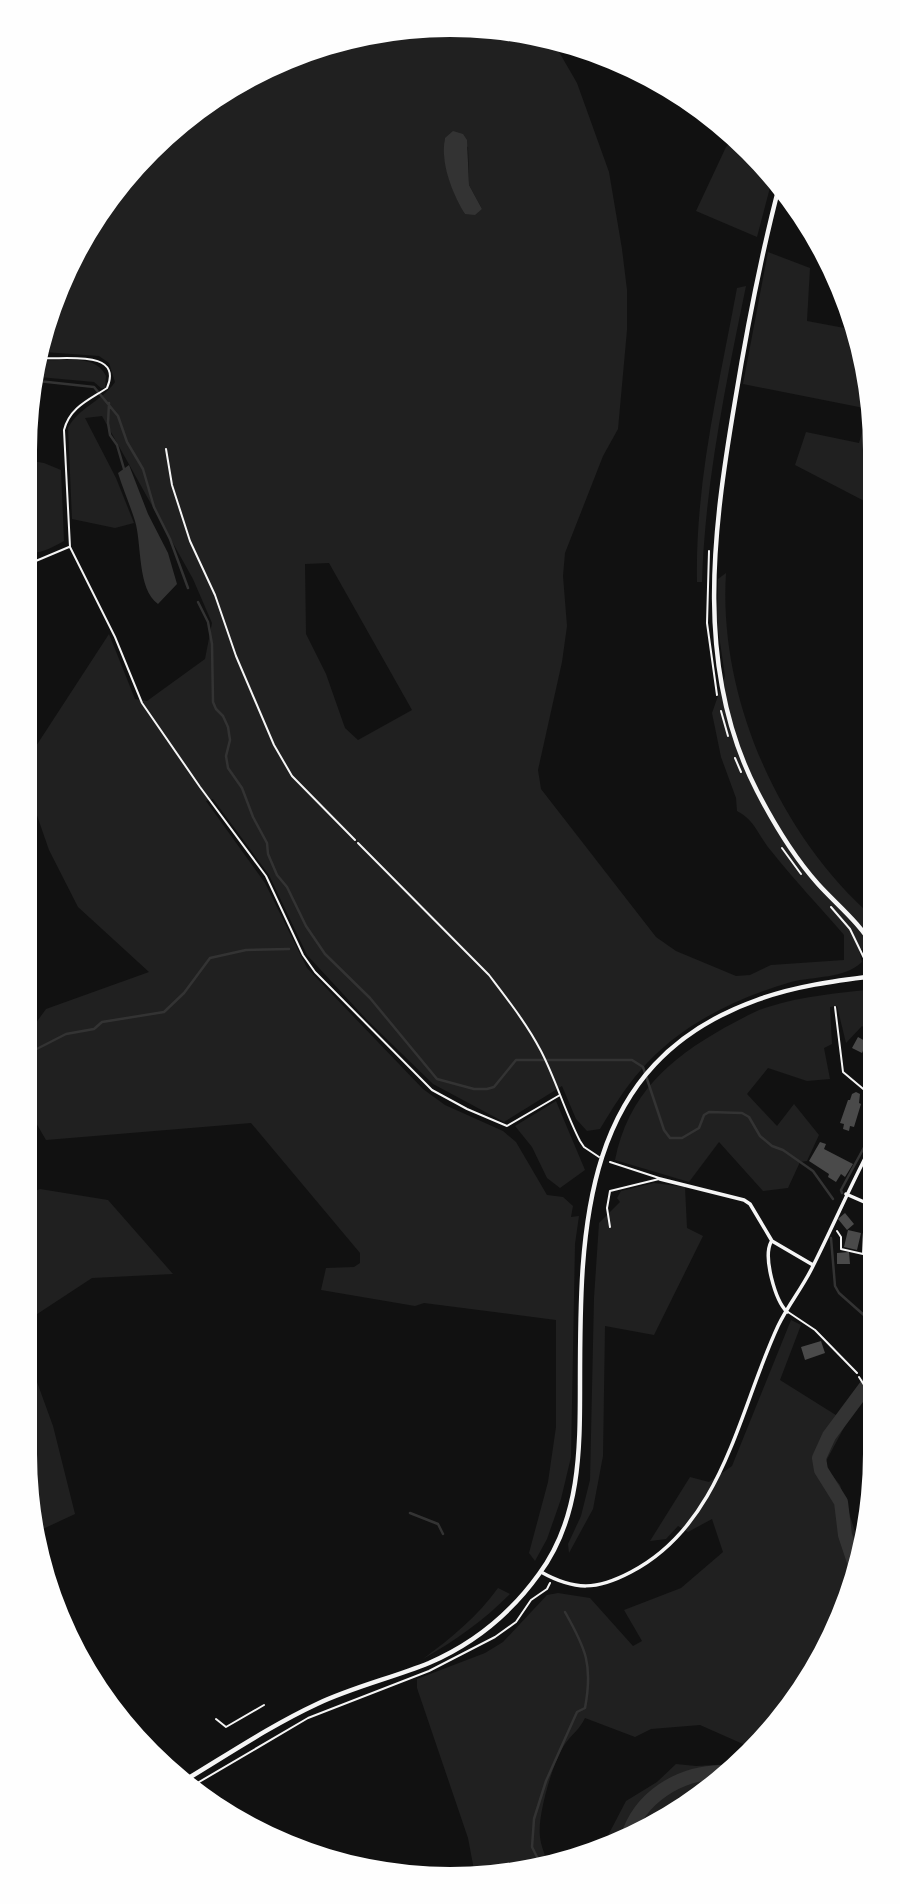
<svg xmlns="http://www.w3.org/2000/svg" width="900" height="1904" font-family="'Noto Serif',serif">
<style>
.green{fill:#202020;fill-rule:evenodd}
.water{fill:#333}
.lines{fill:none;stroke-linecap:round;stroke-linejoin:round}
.stream{stroke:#333;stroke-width:2.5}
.river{stroke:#333;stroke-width:14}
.building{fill:#4a4a4a}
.path{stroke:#f5f5f5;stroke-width:2}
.service{stroke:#f5f5f5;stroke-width:2}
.minor{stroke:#f5f5f5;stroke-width:3.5}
.secondary{stroke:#f5f5f5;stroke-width:4.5}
</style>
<rect width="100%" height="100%" fill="#111"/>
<!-- green -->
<path class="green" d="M 450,25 L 555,45 L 577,83 L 609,172 L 622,249 L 627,290 L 627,330 L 618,429 L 603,456 L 565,553 L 563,576 L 567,626 L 562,662 L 538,770 L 541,789 L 656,937 L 676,951 L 736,976 L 750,975 L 771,965 L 844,960 L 844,935 C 820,907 795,881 772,852 C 758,836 756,821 737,811 L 736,798 L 721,757 L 712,713 L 725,676 L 717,622 L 718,579 L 726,573 C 718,698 780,836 874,918 L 874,945 L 859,950 L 862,962 C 844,979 814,976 791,982 C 735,998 678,1026 640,1071 C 625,1088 612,1109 600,1129 L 587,1131 L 576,1119 L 562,1086 L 504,1122 L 433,1084 L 367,1020 L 307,955 L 269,875 L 213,799 L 206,801 L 265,883 L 307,968 L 423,1089 L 445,1105 L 503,1131 L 516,1142 L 547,1195 L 563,1197 L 573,1206 L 571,1217 L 579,1216 L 575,1244 L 571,1457 L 561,1499 L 547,1539 L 535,1561 L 529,1553 L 548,1482 L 556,1427 L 556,1320 L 424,1303 L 415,1306 L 321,1290 L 326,1268 L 354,1267 L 360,1263 L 360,1253 L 251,1123 L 46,1140 L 25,1104 L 25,1038 L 46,1009 L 149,972 L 78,907 L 49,850 L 25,781 L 25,763 L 109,634 L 135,699 L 147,701 L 205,659 L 212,623 L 193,579 L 102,416 L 85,418 L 116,478 L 134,523 L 115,528 L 72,519 L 68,428 C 78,408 102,401 115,382 L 109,363 L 99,356 L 44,352 L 57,287 L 149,149 L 288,57 ZM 445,138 L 468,147 L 469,185 L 482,209 L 465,214 C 452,193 441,162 445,138 ZM 329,563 L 412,710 L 358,740 L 345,728 L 326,674 L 306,634 L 305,564 Z
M 735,138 L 773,176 L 757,237 L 696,211 L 726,147 Z
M 768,252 L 810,268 L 807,321 L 855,330 L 872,394 L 872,505 L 795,465 L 806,432 L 859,443 L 869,409 L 743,384 Z
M 746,286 C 726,383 705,483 702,582 L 697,582 C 695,482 719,386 737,288 Z
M 42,360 C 63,362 95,353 106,376 L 105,388 L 101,388 L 94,382 L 39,377 Z
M 32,461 L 44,463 L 61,470 L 64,541 C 51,548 40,555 25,552 L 25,466 Z
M 874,989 L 874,1036 L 862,1026 L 846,1043 L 837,1006 L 830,1007 L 832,1044 L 824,1048 L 830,1079 L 807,1081 L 768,1068 L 747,1094 L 777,1126 L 794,1104 L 819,1135 L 807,1161 L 800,1162 L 788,1188 L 763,1191 L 719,1142 L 689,1182 L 615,1160 C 628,1095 669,1059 724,1028 C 738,1021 752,1012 768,1007 C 802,996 839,993 874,989 Z
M 556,1101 L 585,1170 L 560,1188 L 547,1178 L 532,1147 L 515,1126 Z
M 654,1183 L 685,1187 L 687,1228 L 703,1236 L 654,1335 L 605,1326 L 603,1456 L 593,1509 L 569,1553 L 568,1544 L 581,1516 L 590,1480 L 594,1298 L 599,1223 L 620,1202 L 617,1198 L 621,1191 Z
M 40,1189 L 108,1200 L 173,1274 L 92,1278 L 25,1322 L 25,1195 Z
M 791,1320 L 801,1325 L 780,1380 L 847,1422 L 824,1465 L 840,1485 L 858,1541 L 843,1617 L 770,1735 L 752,1748 L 700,1725 L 651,1729 L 635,1737 L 585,1718 C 580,1729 572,1734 565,1744 C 553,1761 537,1816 540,1837 C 541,1846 545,1855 548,1863 L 506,1876 L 475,1875 L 468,1838 L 417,1688 L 417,1679 L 485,1653 L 503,1642 L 547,1595 L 558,1593 L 590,1598 L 633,1646 L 642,1641 L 624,1610 L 681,1588 L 723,1552 L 712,1519 L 688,1532 L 678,1526 L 666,1539 L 650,1541 L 690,1477 L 709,1482 L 732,1466 Z
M 25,1349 L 53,1426 L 75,1514 L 45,1528 L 37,1529 L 25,1454 Z
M 498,1588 L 510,1594 C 483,1621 456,1640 423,1659 C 451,1638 477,1617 498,1588 Z
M 676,1764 L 696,1766 L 732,1764 L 639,1835 L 602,1847 L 626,1801 L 657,1782 Z"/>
<!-- water -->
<path class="water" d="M 453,131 L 463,134 L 467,140 L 469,185 L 482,209 L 475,215 L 465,214 C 452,193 440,162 445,138 Z
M 129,465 L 148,514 L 168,553 L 177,584 L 158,604 C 137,589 142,544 135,521 C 130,505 123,489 118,473 Z"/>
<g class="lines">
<!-- stream -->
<path class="stream" d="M 38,381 L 94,387 L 118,416 L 127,442 L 143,469 L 154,507 L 170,539 L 188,588
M 109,403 L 108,423 L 110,435 L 117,445 L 124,469
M 198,602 L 208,622 L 212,644 L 213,702 L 216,709 L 223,716 L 228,727 L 230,740 L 226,756 L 228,768 L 242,788 L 253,817 L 267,843 L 268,854 L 277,875 L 287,887 L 306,926 L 325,954 L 370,998 L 437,1079 L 474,1089 L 487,1089 L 494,1087 L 516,1060 L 632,1060 L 643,1067 L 664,1130 L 670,1138 L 682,1138 L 699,1128 L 704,1115 L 709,1112 L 742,1113 L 749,1117 L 760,1136 L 772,1146 L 783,1150 L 813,1171 L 833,1199
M 25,1055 L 66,1034 L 94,1029 L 102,1022 L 164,1012 L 184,993 L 210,958 L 246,950 L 289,949
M 842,1193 L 841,1190 L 874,1129
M 869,1211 L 875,1225
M 831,1238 L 835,1286 L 839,1293 L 874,1324
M 874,1324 L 873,1280 L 870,1274 L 875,1250
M 410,1513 L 438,1524 L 443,1534
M 541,1865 L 532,1847 L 534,1819 L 546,1781 L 577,1712 L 585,1708 C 593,1665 586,1649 565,1612"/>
<!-- river -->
<path class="river" d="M 874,1324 L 875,1327
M 854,1562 L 845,1535 L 841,1502 L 821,1470 L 819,1458 L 829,1436 L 875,1374
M 627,1839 C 639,1797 679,1773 721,1772"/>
</g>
<!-- building -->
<path class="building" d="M 858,1037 L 867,1042 L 862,1053 L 852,1048 Z
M 856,1092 L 860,1094 L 859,1103 L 861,1104 L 854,1127 L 850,1126 L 849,1131 L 843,1129 L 844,1124 L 840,1123 L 848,1100 L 850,1100 L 852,1094 Z
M 820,1142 L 826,1144 L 824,1149 L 853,1164 L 845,1177 L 841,1174 L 836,1182 L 828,1177 L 829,1174 L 809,1161 Z
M 845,1213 L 854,1224 L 847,1230 L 838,1219 Z
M 848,1230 L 861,1233 L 857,1250 L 844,1247 Z
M 849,1252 L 850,1264 L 837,1264 L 837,1253 Z
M 821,1341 L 825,1353 L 805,1360 L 801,1347 Z"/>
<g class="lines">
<!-- path -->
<path class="path" d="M 166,449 L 172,485 L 190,541 L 215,595 L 236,656 L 274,745 L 292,776 L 355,840
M 709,551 L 707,623 L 717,695
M 721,711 L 728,736
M 735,758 L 741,772
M 782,848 L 801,874
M 831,907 L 850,929 L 864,958 L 874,958
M 867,1170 L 875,1169
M 837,1231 L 841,1237 L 841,1249 L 863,1254 L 865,1210
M 859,1377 L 875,1402
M 194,1785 L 308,1718 L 429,1671 L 495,1637 L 516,1622 L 531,1600 L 547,1589 L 550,1583"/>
<!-- service -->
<path class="service" d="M 43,358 C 63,360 124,349 107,388 C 89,400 70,407 64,430 L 70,547 L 115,637 L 142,703 L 200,787 L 266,876 L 303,955 L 315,972 L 432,1090 L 467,1109 L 507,1126 L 560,1095
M 25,559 L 31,563 L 69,547
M 358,843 L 489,975 C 508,1000 527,1024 541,1051 C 556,1080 565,1112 580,1141 L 584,1147 L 599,1157
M 835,1007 L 843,1072 L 874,1098
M 610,1162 L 659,1178
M 610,1227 L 607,1208 L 610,1191 L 659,1179
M 788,1312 L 815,1330 L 857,1373
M 216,1719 L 226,1727 L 264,1705"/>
<!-- minor -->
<path class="minor" d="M 660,1179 L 744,1200 L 750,1204 L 772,1241
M 846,1194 L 871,1205
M 772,1241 L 813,1265
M 771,1242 C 763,1257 775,1300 787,1312
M 541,1572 C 575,1591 597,1590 631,1572 C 723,1524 738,1412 778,1326 C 788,1305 803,1287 813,1266 C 834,1224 852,1182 874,1141"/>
<!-- secondary -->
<path class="secondary" d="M 780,183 C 761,255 747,328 735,401 C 713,531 694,669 757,791 C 774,824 793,856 818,884 C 837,905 860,923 874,948
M 187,1779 C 230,1753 272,1725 317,1704 C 353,1687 392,1678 429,1663 C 473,1644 511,1613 539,1574 C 580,1519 580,1451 580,1385 C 580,1227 580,1063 757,1000 C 795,986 834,981 874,976"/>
</g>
<!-- crop -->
<path d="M0 0H900V1904H0ZM450 37H450A413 413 0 0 1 863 450V1454A413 413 0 0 1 450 1867H450A413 413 0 0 1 37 1454V450A413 413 0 0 1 450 37Z" fill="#fefefe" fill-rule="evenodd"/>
</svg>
